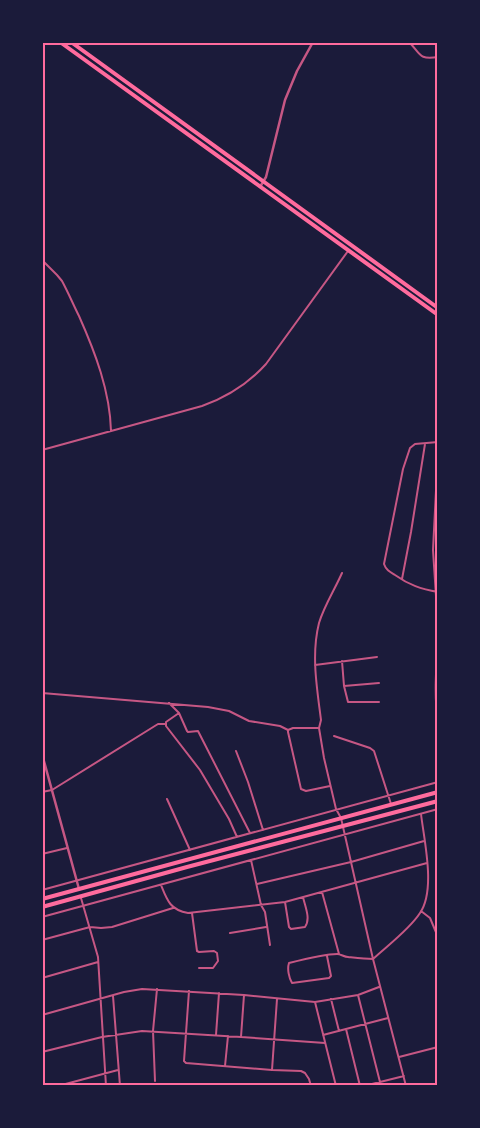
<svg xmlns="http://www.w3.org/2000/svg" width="480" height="1128" font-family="'Source Sans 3',sans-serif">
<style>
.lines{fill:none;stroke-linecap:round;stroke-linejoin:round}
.minor{stroke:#c65784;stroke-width:2}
.tertiary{stroke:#c65784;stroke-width:2.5}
.primary{stroke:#ff6b9d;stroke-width:4}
.trunk{stroke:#ff6b9d;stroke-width:4}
.neatline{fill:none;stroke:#ff6b9d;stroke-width:2}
</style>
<rect width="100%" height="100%" fill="#1b1b3a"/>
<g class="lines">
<!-- minor -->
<path class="minor" d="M 409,42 C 421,54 418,60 438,57
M 42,260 L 57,275 L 62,281 C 68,292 73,304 79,316 C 95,352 110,391 111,431
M 438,442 L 415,444 L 410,448 L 403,469 L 384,564 C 386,570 390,572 395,575 C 409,585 421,589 438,592
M 42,450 L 202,406 C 227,397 248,384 266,364 L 348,251
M 438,451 L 433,550 L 438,627
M 342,573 C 335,589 324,606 319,623 C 311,655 317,688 321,720 L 319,728 L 324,758 L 336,809 L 341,818 L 373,959 L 406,1086
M 402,579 L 411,532 L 425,444
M 438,641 C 436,669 434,696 438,724
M 342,661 L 344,686 L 348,702 L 379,702
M 315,665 L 377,657
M 344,686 L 379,683
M 42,693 L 208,707 L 229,711 L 249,721 L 280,726 L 288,730
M 169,703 L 179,713 L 187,731 L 188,732 L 198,731 L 250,833
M 179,713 L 166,722 L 166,726 L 200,770 L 229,819 L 237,837
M 319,728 L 293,728 L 288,730 L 288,732 L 301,789 L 306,791 L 330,786
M 334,736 L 370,748 L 374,751 L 391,804
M 236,751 L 248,782 L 263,830
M 42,792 L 52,790 L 158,724 L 165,724
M 167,799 L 190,850
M 42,854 L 67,848
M 251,860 L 261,905 L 265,912 L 270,945
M 257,884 L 351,862 L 424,841
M 161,885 C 167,900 170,910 188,913 L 285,902 L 427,863
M 42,890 L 438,782
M 322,892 L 339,954
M 81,898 L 98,957 L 106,1086
M 285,902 L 289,927 L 291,929 L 305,927 C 311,919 305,906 303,897
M 421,911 L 430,918 L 438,937
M 192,913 L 197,951 L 199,952 L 214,951 L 217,953 L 218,961 L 213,968 L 199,968
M 42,917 L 438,809
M 230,933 L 266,927
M 42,940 L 90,927 L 101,928 L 112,927 L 173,908
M 327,956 L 331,976 L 329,978 L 292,983 C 289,978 287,969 289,963 C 301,960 325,954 337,954 C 341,954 344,957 348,957 C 357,958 365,959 373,959 C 388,945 409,930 420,913 C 436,890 424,840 421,814
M 42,978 L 98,962
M 189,991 L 184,1061 L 186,1063 L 272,1070 L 301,1071 L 305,1073 L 309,1079 L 311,1086
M 358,995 L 381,1086
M 113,996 L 120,1086
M 331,999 L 339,1031
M 315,1002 L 336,1086
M 42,1015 L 124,992 L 142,989 L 244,995 L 315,1002 L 358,995 L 379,987
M 346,1029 L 360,1086
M 216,1035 L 219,993
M 323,1035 L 388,1018
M 241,1037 L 244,995
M 42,1052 L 102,1037 L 142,1031 L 241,1037 L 325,1043
M 399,1057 L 438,1047
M 225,1066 L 228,1036
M 272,1070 L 277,999
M 155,1081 L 153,1031 L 157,989
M 58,1086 L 118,1070
M 364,1086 L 404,1076"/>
<!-- tertiary -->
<path class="tertiary" d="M 260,187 L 266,177 L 285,100 L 297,71 L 313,42
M 42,754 L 79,889"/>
<!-- primary -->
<path class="primary" d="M 42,899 L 438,792
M 42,907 L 187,867 L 438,801"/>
<!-- trunk -->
<path class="trunk" d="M 60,42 L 438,315
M 71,42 L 438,308"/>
</g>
<!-- border -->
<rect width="480" height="1128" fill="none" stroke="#1b1b3a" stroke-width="88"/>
<rect x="44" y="44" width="392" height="1040" class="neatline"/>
</svg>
